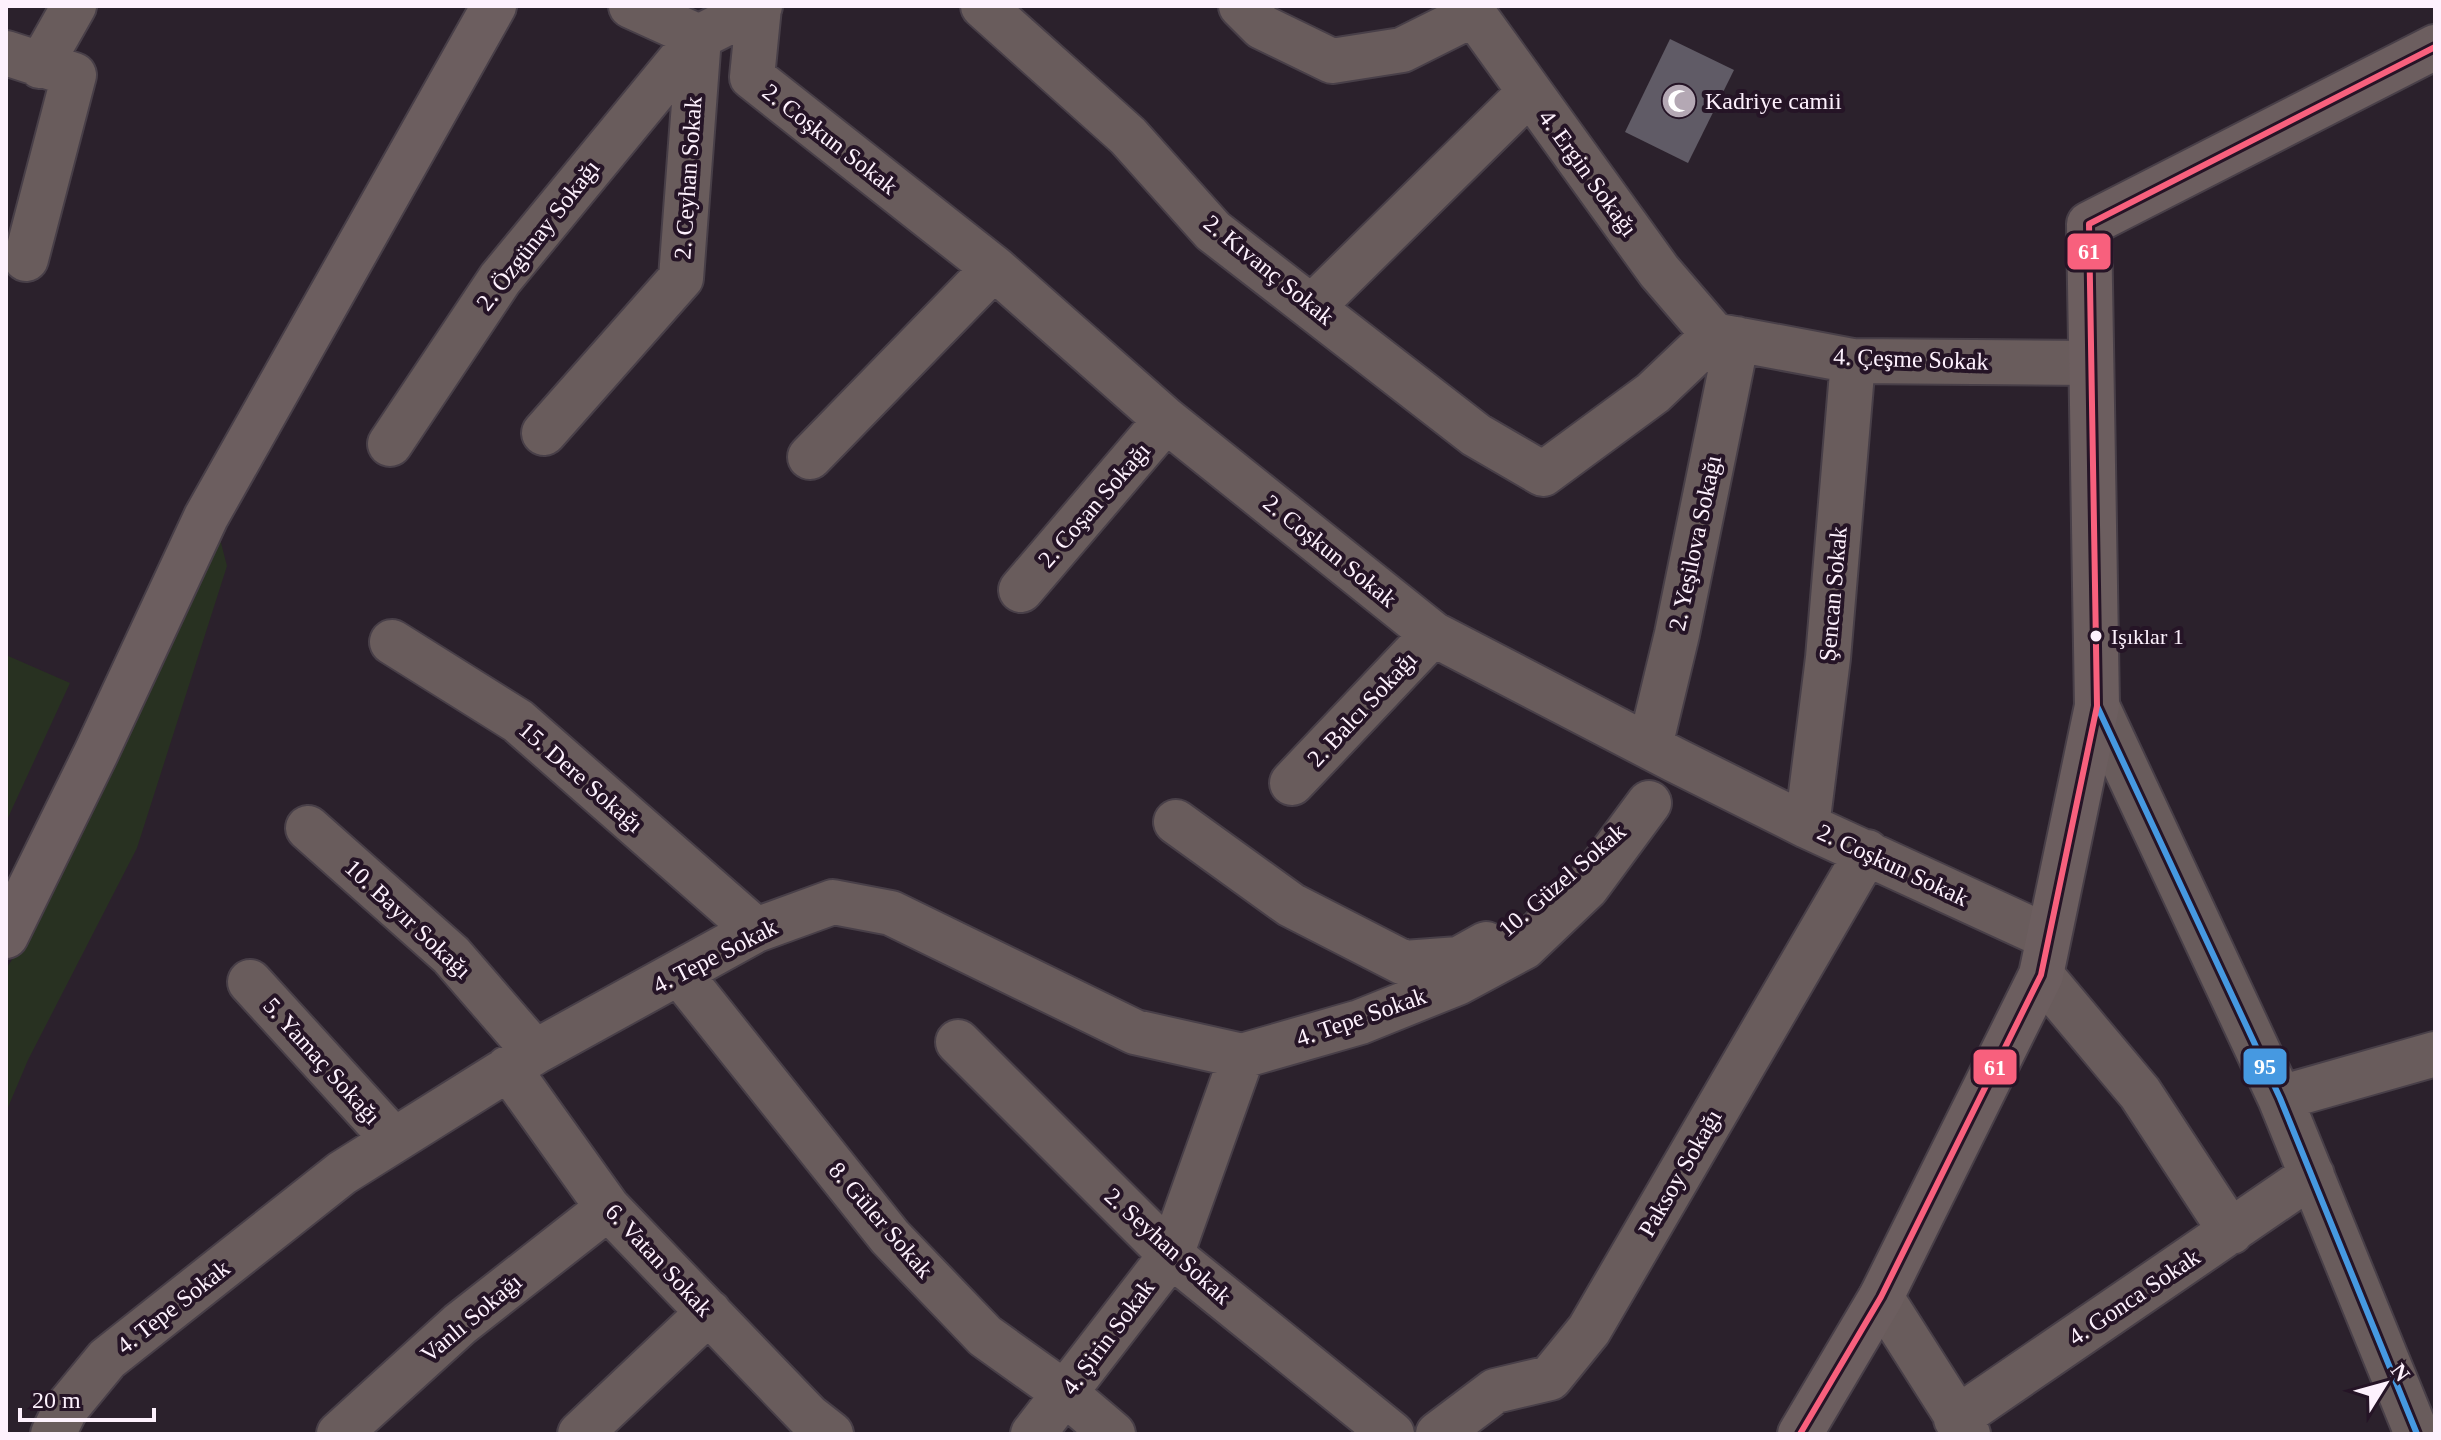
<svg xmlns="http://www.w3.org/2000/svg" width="2441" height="1440" font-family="'Times New Roman',serif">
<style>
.green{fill:#283121}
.building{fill:#605b66}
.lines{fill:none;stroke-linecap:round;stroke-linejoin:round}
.street-casing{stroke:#483f48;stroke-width:48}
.secondary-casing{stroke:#483f48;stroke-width:48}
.street{stroke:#695c5c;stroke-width:44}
.secondary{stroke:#6c5e5f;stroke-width:44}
.bus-1-casing{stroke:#251426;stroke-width:12}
.bus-2-casing{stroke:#251426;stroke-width:12}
.bus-1{stroke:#4699e1;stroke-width:6}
.bus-2{stroke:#f8607d;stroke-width:6}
.bus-dot{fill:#fdf1fd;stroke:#251426;stroke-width:3}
.labels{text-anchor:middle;stroke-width:8;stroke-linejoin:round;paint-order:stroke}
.bus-label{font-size:22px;fill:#fdf1fd;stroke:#251426;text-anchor:start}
.poi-label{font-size:24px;fill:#fdf1fd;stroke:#251426;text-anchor:start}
.street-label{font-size:24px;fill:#fdf1fd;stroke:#251426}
.line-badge{stroke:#251426;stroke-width:3}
.badge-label{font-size:22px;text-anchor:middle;font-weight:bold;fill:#fff}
</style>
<rect width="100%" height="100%" fill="#2b212c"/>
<!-- green -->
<path class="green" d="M 220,539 L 227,566 L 137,848 L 28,1060 L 6,1112 L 6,969 L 33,927 Z
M 6,655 L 70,683 L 6,822 Z"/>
<!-- building -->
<path class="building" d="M 1670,39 L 1734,70 L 1688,163 L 1625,132 Z"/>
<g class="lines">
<defs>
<path id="street" d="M 983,6 L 1128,136 L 1213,231 L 1476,435 L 1543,474 L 1653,393 L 1714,335 L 1853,361 L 2091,363
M 1241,6 L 1262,27 L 1332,61 L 1402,50 L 1474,14
M 1468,6 L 1659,271 L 1714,335
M 759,7 L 752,77 L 994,268 L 1166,420 L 1433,634 L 1675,760 L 1807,826 L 2048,937
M 6,53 L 74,75 L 26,259
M 40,66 L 74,6
M 1313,306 L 1530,92
M 544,433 L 681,278 L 699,37 L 760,6
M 390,444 L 500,279 L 699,37 L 631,6
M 810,457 L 994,268
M 1021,590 L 1166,420
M 392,642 L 518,721 L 756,930
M 2097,706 L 2280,1098 L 2417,1434
M 1650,746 L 1677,634 L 1737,339
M 1292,783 L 1433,634
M 1176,822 L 1291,905 L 1404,963 L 1459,959 L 1486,944
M 1807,826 L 1828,658 L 1853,361
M 308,828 L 451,955 L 535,1052
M 680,974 L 890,1237 L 985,1336 L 1066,1394 L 1113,1434
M 2041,975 L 2140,1093 L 2231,1232
M 250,982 L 394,1140
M 958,1042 L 1171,1255 L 1392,1434
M 508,1068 L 608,1208 L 808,1416 L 831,1434
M 2280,1098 L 2435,1054
M 1881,1297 L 1968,1434
M 1956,1419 L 2312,1175
M 53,1434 L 65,1410 L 107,1359 L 342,1173 L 535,1052 L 756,930 L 833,902 L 891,913 L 1135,1032 L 1242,1056 L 1360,1022 L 1457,983 L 1524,947 L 1587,887 L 1649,803
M 339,1434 L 460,1324 L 608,1208
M 580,1434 L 709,1312
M 1033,1434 L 1171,1255 L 1242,1056
M 1438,1434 L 1495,1391 L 1550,1378 L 1589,1330 L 1867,852"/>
<path id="secondary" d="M 6,936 L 96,753 L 206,517 L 494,6
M 1800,1434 L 1881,1297 L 2041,975 L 2097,706 L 2089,224 L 2435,47"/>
</defs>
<!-- street casing -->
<use href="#street" class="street-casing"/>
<!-- secondary casing -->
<use href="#secondary" class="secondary-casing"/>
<!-- street -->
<use href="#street" class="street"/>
<!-- secondary -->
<use href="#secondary" class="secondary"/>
<defs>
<path id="bus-1" d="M 2097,706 L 2280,1098 L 2417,1434"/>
<path id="bus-2" d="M 1800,1434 L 1881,1297 L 2041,975 L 2097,706 L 2089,224 L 2435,47"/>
</defs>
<!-- bus-1 casing -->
<use href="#bus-1" class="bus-1-casing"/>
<!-- bus-2 casing -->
<use href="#bus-2" class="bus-2-casing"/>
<!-- bus-1 -->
<use href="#bus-1" class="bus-1"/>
<!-- bus-2 -->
<use href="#bus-2" class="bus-2"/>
</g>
<!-- icons -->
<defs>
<symbol id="mosque-disc" viewBox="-11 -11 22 22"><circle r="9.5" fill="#b4a8b4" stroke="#251426"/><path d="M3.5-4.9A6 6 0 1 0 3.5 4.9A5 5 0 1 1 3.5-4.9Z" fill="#fff"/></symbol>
</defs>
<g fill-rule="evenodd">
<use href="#mosque-disc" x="1659" y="81" width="40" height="40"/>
</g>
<!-- markers -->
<circle class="bus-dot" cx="2096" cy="636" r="7"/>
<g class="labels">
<!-- bus labels -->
<g class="bus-label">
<text x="2111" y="644">Işıklar 1</text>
</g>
<!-- poi labels -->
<g class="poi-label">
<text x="1705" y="109">Kadriye camii</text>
</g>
<!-- street labels -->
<g class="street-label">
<text transform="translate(830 139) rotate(38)" y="8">2. Coşkun Sokak</text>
<text transform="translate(1588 173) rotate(54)" y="8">4. Ergin Sokağı</text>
<text transform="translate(688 178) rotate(-86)" y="8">2. Ceyhan Sokak</text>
<text transform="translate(538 235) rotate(-52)" y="8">2. Özgünay Sokağı</text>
<text transform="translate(1269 270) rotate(39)" y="8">2. Kıvanç Sokak</text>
<text transform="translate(1911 359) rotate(2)" y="8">4. Çeşme Sokak</text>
<text transform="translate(1094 505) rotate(-49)" y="8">2. Coşan Sokağı</text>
<text transform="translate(1695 543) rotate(-78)" y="8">2. Yeşilova Sokağı</text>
<text transform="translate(1330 551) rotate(39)" y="8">2. Coşkun Sokak</text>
<text transform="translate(1833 594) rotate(-85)" y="8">Şencan Sokak</text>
<text transform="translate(1362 709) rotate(-47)" y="8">2. Balcı Sokağı</text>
<text transform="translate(581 777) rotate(41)" y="8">15. Dere Sokağı</text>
<text transform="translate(1893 865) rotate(25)" y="8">2. Coşkun Sokak</text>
<text transform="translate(1562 880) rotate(-41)" y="8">10. Güzel Sokak</text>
<text transform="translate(408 919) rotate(43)" y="8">10. Bayır Sokağı</text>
<text transform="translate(715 956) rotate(-27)" y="8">4. Tepe Sokak</text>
<text transform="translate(1361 1017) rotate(-19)" y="8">4. Tepe Sokak</text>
<text transform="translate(322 1061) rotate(48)" y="8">5. Yamaç Sokağı</text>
<text transform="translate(1680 1173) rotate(-60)" y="8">Paksoy Sokağı</text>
<text transform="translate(881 1220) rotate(49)" y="8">8. Güler Sokak</text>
<text transform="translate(1168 1246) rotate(42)" y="8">2. Seyhan Sokak</text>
<text transform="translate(659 1260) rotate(47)" y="8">6. Vatan Sokak</text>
<text transform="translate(2134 1297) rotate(-34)" y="8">4. Gonca Sokak</text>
<text transform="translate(173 1307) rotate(-38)" y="8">4. Tepe Sokak</text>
<text transform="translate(471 1318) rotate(-40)" y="8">Vanlı Sokağı</text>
<text transform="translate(1108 1337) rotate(-53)" y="8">4. Şirin Sokak</text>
</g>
</g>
<g class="line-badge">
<rect x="2066" y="232" width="46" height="39" rx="8" fill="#f8607d"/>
<rect x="2242" y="1047" width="46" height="39" rx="8" fill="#4699e1"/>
<rect x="1972" y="1048" width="46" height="38" rx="8" fill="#f8607d"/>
</g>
<g class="badge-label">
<text x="2089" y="259">61</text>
<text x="2265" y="1074">95</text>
<text x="1995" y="1075">61</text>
</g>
<!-- border -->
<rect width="2441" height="1440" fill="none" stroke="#fdf1fd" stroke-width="16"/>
<!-- north arrow -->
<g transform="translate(2385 1384) rotate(53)" stroke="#251426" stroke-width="6" paint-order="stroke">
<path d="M0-6L14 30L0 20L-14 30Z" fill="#fdf1fd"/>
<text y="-12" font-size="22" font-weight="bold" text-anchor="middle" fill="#fdf1fd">N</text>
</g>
<!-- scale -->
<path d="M20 1408v12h134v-12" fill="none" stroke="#fdf1fd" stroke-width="4"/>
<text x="32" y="1408" font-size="24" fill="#fdf1fd" stroke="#251426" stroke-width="6" paint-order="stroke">20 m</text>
</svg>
